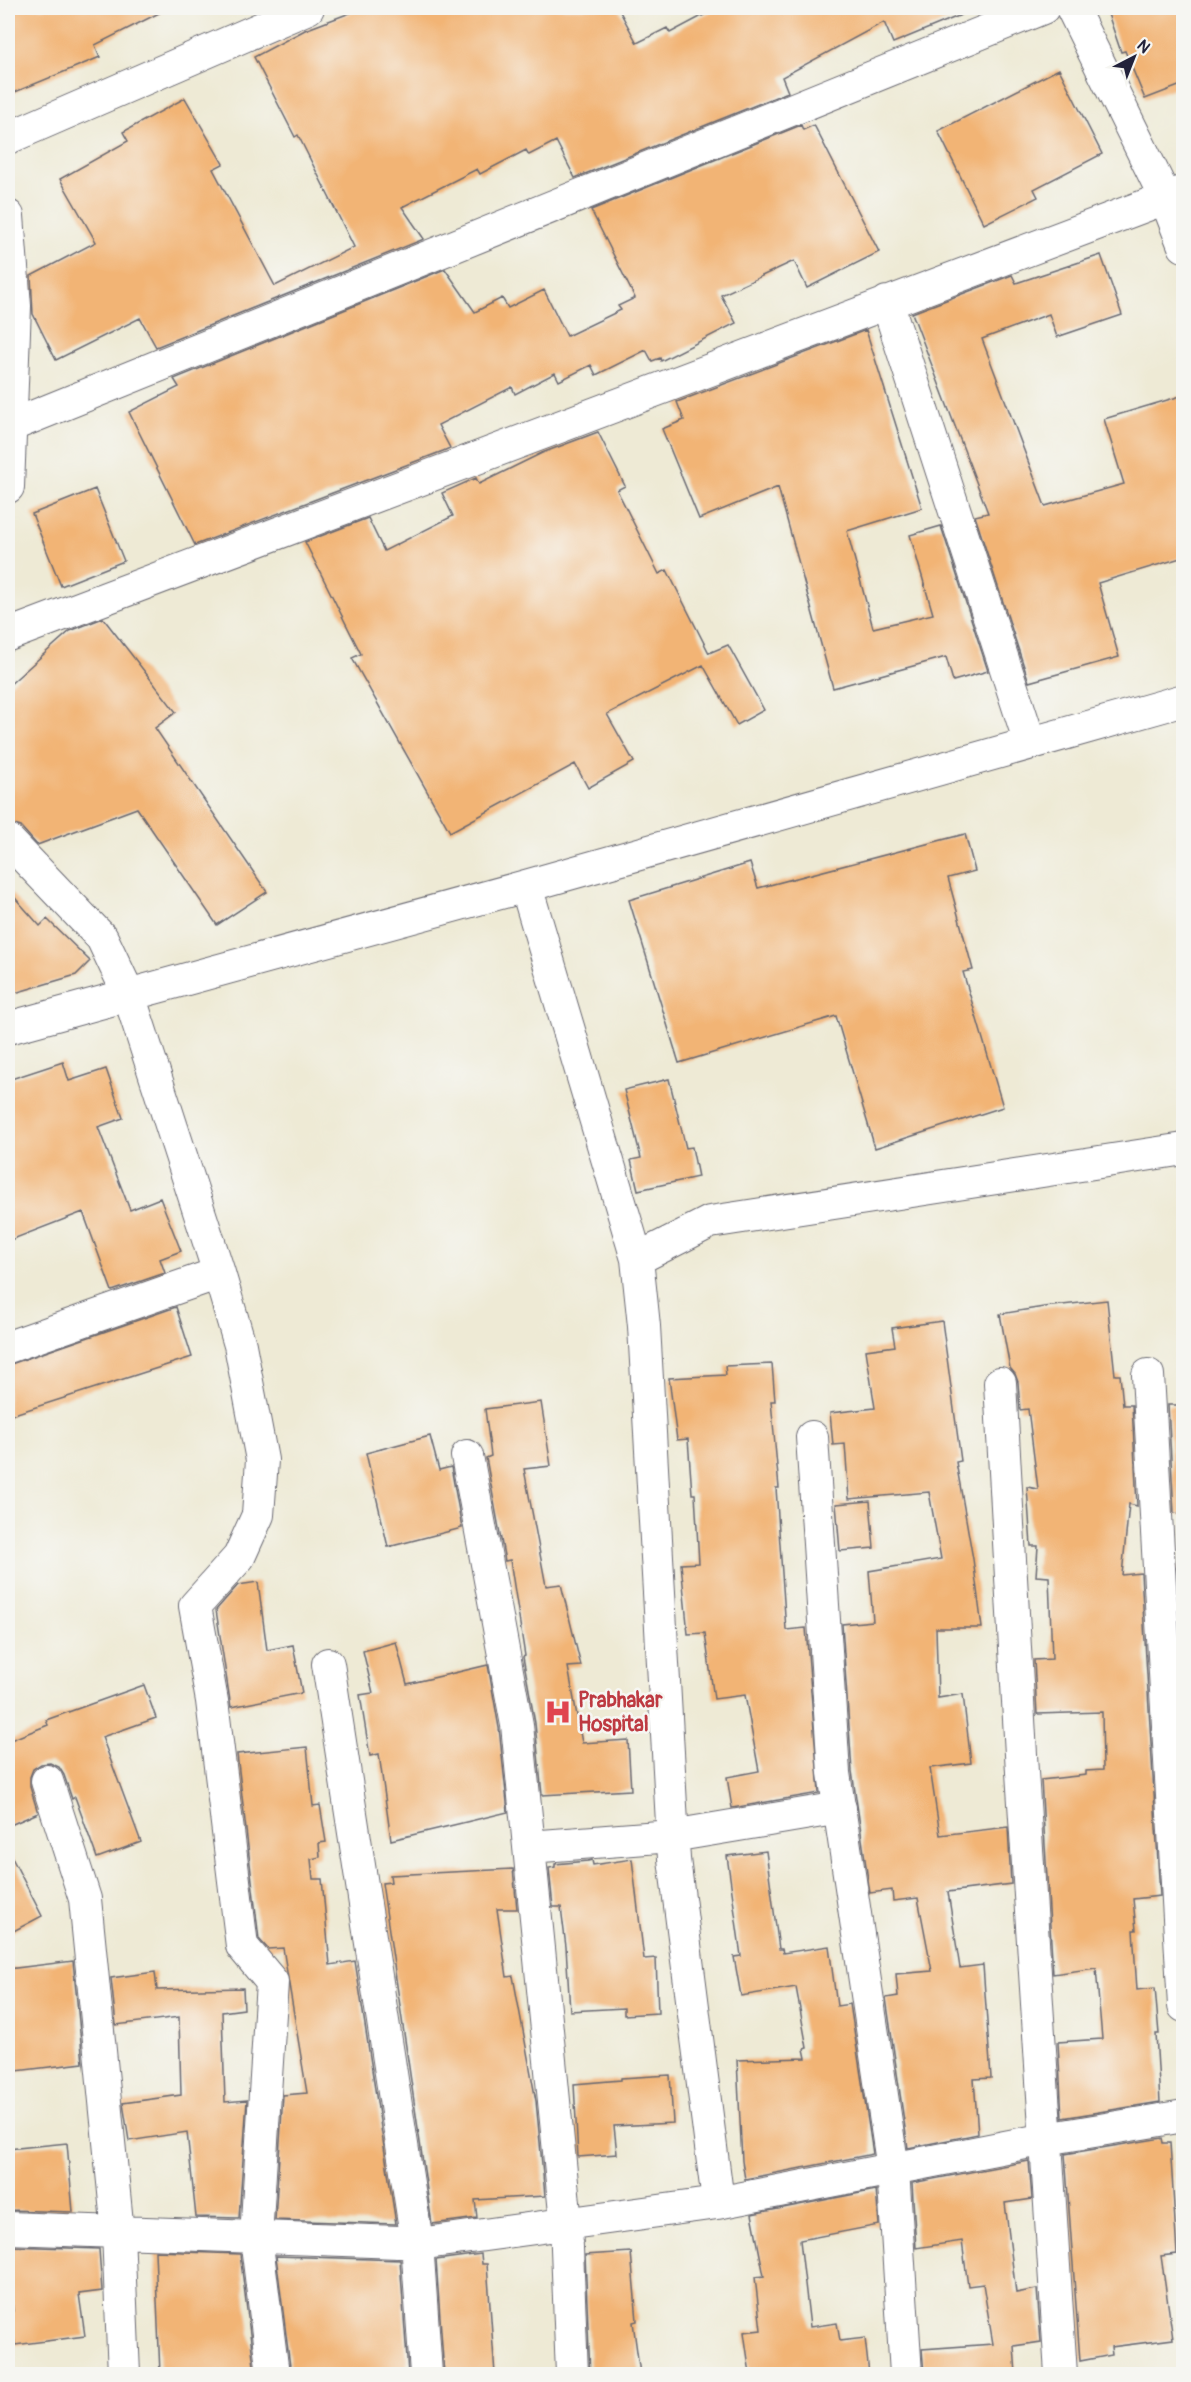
<svg xmlns="http://www.w3.org/2000/svg" width="1191" height="2382" font-family="Pangolin,sans-serif">
<style>
.building{fill:#f2b475}
.lines{fill:none;stroke-linecap:round;stroke-linejoin:round}
.minor-casing{stroke:#696871;stroke-width:34}
.minor{stroke:#fff;stroke-width:32}
.labels{text-anchor:middle;stroke-width:5;stroke-linejoin:round;paint-order:stroke}
.health-label{font-size:21px;font-weight:bold;fill:#be3a42;stroke:#f6f6f2;text-anchor:start}
</style>
<rect width="100%" height="100%" fill="#f6f6f2"/>
<filter id="ink" filterUnits="userSpaceOnUse"><feTurbulence type="fractalNoise" baseFrequency=".0167" numOctaves="2"/><feDisplacementMap in="SourceGraphic" scale="12" xChannelSelector="R" yChannelSelector="G"/><feConvolveMatrix kernelMatrix="1 2 1 2 8 2 1 2 1" color-interpolation-filters="sRGB"/></filter>
<filter id="wash" filterUnits="userSpaceOnUse"><feTurbulence type="fractalNoise" baseFrequency=".008" numOctaves="4" result="noise"/><feDisplacementMap in="SourceGraphic" scale="24" xChannelSelector="R" yChannelSelector="G"/><feGaussianBlur stdDeviation="1.35" result="paint"/><feColorMatrix in="noise" values="0 0 0 0 0 0 0 0 0 0 0 0 0 0 0 0 0 1.4 0 .05"/><feComposite in="paint" operator="in"/></filter>
<g filter="url(#wash)">
<rect width="100%" height="100%" fill="#eeead5"/>
<g id="blocks">
<!-- building -->
<path class="building" d="M 8,8 L 169,8 L 95,45 L 100,57 L 8,95 Z
M 363,8 L 618,8 L 637,43 L 667,28 L 670,33 L 717,8 L 978,8 L 893,43 L 884,22 L 782,77 L 788,92 L 575,178 L 556,141 L 529,155 L 526,150 L 480,174 L 477,169 L 402,207 L 424,239 L 156,347 L 140,318 L 56,360 L 33,314 L 31,276 L 96,242 L 60,179 L 128,141 L 123,132 L 185,98 L 223,164 L 213,169 L 275,286 L 354,247 L 298,135 L 295,137 L 254,57 L 305,30 Z
M 1106,8 L 1184,8 L 1184,84 L 1145,99 L 1125,51 L 1121,52 Z
M 1059,69 L 1102,154 L 1034,189 L 1038,197 L 984,224 L 938,131 Z
M 801,125 L 803,130 L 814,125 L 879,252 L 807,288 L 794,261 L 721,295 L 736,323 L 661,361 L 660,358 L 652,361 L 646,350 L 596,375 L 591,365 L 559,381 L 555,373 L 515,394 L 512,387 L 438,425 L 450,448 L 443,451 L 195,545 L 129,412 L 179,387 L 174,379 L 445,269 L 475,312 L 502,298 L 508,308 L 544,290 L 567,336 L 621,310 L 618,306 L 635,298 L 591,210 Z
M 1101,255 L 1122,315 L 1057,337 L 1049,314 L 982,339 L 1045,506 L 1124,484 L 1104,419 L 1184,395 L 1184,557 L 1098,583 L 1119,657 L 1029,682 L 975,516 L 988,513 L 912,313 L 1012,275 L 1016,283 Z
M 866,330 L 922,508 L 847,531 L 873,628 L 933,614 L 910,535 L 941,526 L 988,671 L 953,681 L 946,657 L 833,688 L 778,487 L 699,519 L 662,429 L 684,420 L 677,402 Z
M 598,432 L 625,486 L 617,490 L 659,574 L 667,570 L 709,653 L 728,645 L 764,710 L 737,725 L 703,665 L 607,714 L 634,762 L 588,788 L 575,764 L 450,832 L 352,658 L 361,654 L 305,542 L 368,518 L 384,551 L 453,516 L 442,493 L 476,478 L 479,484 L 542,453 Z
M 95,489 L 124,561 L 61,586 L 32,514 Z
M 103,618 L 176,712 L 155,728 L 267,892 L 217,925 L 137,808 L 37,845 L 21,827 L 8,823 L 8,686 L 70,631 Z
M 965,834 L 975,871 L 948,878 L 973,970 L 963,972 L 1003,1107 L 875,1148 L 836,1016 L 679,1063 L 629,900 L 750,863 L 758,888 Z
M 8,890 L 40,926 L 47,919 L 90,961 L 76,975 L 8,995 Z
M 63,1062 L 69,1081 L 106,1069 L 123,1118 L 98,1127 L 130,1210 L 160,1198 L 181,1251 L 160,1259 L 165,1273 L 112,1291 L 83,1212 L 8,1241 L 8,1080 Z
M 669,1079 L 686,1148 L 692,1147 L 698,1177 L 638,1190 L 631,1160 L 641,1158 L 624,1090 Z
M 1107,1300 L 1115,1375 L 1120,1375 L 1123,1405 L 1132,1405 L 1137,1506 L 1129,1504 L 1122,1575 L 1141,1573 L 1160,1896 L 1133,1899 L 1136,1930 L 1133,1930 L 1137,1990 L 1155,1988 L 1159,2034 L 1156,2034 L 1160,2102 L 1062,2118 L 1058,2042 L 1102,2039 L 1096,1968 L 1053,1974 L 1041,1780 L 1086,1775 L 1086,1771 L 1103,1770 L 1102,1712 L 1037,1714 L 1034,1660 L 1052,1659 L 1049,1577 L 1036,1576 L 1038,1546 L 1031,1546 L 1027,1487 L 1038,1489 L 1028,1409 L 1020,1410 L 1018,1382 L 1015,1374 L 1010,1368 L 1000,1314 L 1044,1307 Z
M 176,1307 L 192,1357 L 8,1416 L 8,1365 Z
M 942,1321 L 961,1461 L 956,1462 L 973,1559 L 982,1628 L 936,1628 L 938,1698 L 963,1694 L 971,1763 L 930,1768 L 940,1835 L 1008,1827 L 1011,1884 L 948,1892 L 960,1968 L 983,1965 L 991,2078 L 974,2079 L 978,2134 L 908,2148 L 886,1998 L 898,1996 L 896,1974 L 932,1971 L 918,1898 L 893,1901 L 892,1890 L 870,1893 L 852,1771 L 842,1624 L 873,1621 L 869,1571 L 941,1559 L 929,1492 L 849,1499 L 845,1444 L 833,1445 L 830,1413 L 875,1408 L 866,1350 L 895,1346 L 892,1328 Z
M 772,1364 L 775,1401 L 771,1401 L 779,1488 L 776,1488 L 786,1630 L 806,1628 L 819,1793 L 732,1808 L 727,1777 L 759,1771 L 745,1695 L 714,1699 L 705,1633 L 688,1634 L 681,1564 L 699,1563 L 695,1494 L 692,1494 L 688,1439 L 677,1440 L 669,1378 L 726,1375 L 725,1366 Z
M 541,1402 L 551,1466 L 524,1469 L 546,1586 L 561,1584 L 581,1666 L 568,1667 L 582,1743 L 628,1740 L 631,1790 L 542,1795 L 535,1723 L 523,1657 L 525,1656 L 510,1560 L 505,1561 L 486,1458 L 491,1456 L 485,1409 Z
M 1168,1405 L 1184,1405 L 1184,1515 L 1174,1513 Z
M 430,1436 L 439,1470 L 451,1467 L 462,1528 L 388,1547 L 366,1453 Z
M 870,1501 L 874,1548 L 840,1551 L 836,1504 Z
M 1184,1567 L 1184,1672 L 1183,1672 L 1177,1568 Z
M 258,1582 L 267,1650 L 293,1645 L 302,1693 L 231,1707 L 216,1610 L 238,1585 Z
M 396,1642 L 407,1684 L 488,1665 L 499,1728 L 508,1812 L 391,1840 L 379,1754 L 370,1756 L 360,1695 L 373,1693 L 363,1651 Z
M 144,1685 L 156,1718 L 102,1737 L 141,1842 L 97,1858 L 75,1797 L 72,1799 L 64,1775 L 59,1767 L 50,1763 L 41,1764 L 33,1769 L 30,1777 L 30,1787 L 38,1813 L 8,1826 L 8,1741 L 48,1725 L 46,1720 Z
M 307,1747 L 313,1806 L 320,1805 L 326,1842 L 319,1843 L 320,1857 L 311,1859 L 313,1879 L 322,1879 L 330,1965 L 355,1961 L 396,2224 L 275,2220 L 283,2095 L 307,2093 L 283,1948 L 268,1949 L 259,1939 L 237,1754 Z
M 8,1850 L 42,1916 L 8,1934 Z
M 766,1851 L 779,1949 L 782,1949 L 783,1953 L 829,1946 L 837,2006 L 850,2004 L 873,2154 L 745,2179 L 742,2161 L 737,2060 L 806,2058 L 804,2049 L 807,2048 L 796,1987 L 741,1996 L 734,1957 L 741,1956 L 727,1856 Z
M 632,1859 L 644,1959 L 656,1958 L 658,2013 L 624,2015 L 624,2008 L 570,2011 L 566,1947 L 561,1907 L 553,1907 L 549,1868 L 555,1867 L 555,1864 L 588,1861 L 592,1860 L 593,1865 Z
M 513,1869 L 517,1909 L 497,1909 L 507,1977 L 513,1976 L 536,2101 L 545,2196 L 475,2200 L 477,2218 L 432,2224 L 382,1883 L 391,1882 L 390,1875 Z
M 73,1961 L 83,2063 L 8,2072 L 8,1969 Z
M 155,1972 L 157,1990 L 243,1988 L 244,2009 L 222,2012 L 225,2102 L 247,2100 L 239,2218 L 196,2217 L 187,2132 L 129,2141 L 123,2103 L 181,2095 L 179,2017 L 116,2025 L 111,1978 Z
M 670,2075 L 673,2123 L 614,2126 L 617,2154 L 578,2157 L 574,2084 L 621,2080 L 621,2078 Z
M 1162,2138 L 1163,2143 L 1170,2143 L 1177,2254 L 1161,2256 L 1173,2339 L 1111,2347 L 1112,2355 L 1080,2361 L 1065,2154 Z
M 67,2143 L 73,2212 L 8,2210 L 8,2149 Z
M 1029,2161 L 1032,2199 L 1005,2203 L 1016,2293 L 1037,2289 L 1041,2342 L 1014,2346 L 1016,2374 L 924,2374 L 922,2349 L 993,2344 L 983,2284 L 968,2286 L 962,2241 L 916,2248 L 912,2183 Z
M 876,2190 L 879,2225 L 800,2240 L 810,2327 L 837,2323 L 840,2341 L 865,2338 L 869,2374 L 750,2374 L 744,2332 L 761,2330 L 755,2277 L 764,2276 L 752,2214 Z
M 8,2246 L 99,2249 L 102,2291 L 79,2294 L 85,2336 L 15,2345 L 11,2311 L 13,2311 L 8,2265 Z
M 155,2251 L 240,2254 L 255,2374 L 160,2374 Z
M 631,2252 L 637,2321 L 633,2322 L 640,2374 L 590,2374 L 585,2255 Z
M 481,2254 L 482,2264 L 487,2264 L 495,2374 L 444,2374 L 436,2260 Z
M 276,2256 L 400,2260 L 408,2374 L 291,2374 Z"/>
</g>
</g>
<g filter="url(#ink)">
<use href="#blocks" fill-opacity="0" stroke="#696871" stroke-width="1.5"/>
<g class="lines">
<defs>
<path id="minor" d="M 1072,8 L 1165,197 L 1184,246
M 8,138 L 308,8
M 8,216 L 15,306 L 8,487
M 887,302 L 1030,743
M 10,426 L 1043,8
M 8,635 L 1184,191
M 8,840 L 102,938 L 129,995 L 219,1273 L 240,1345 L 262,1460 L 258,1515 L 239,1557 L 195,1606 L 212,1701 L 242,1946 L 272,1982 L 256,2237 L 273,2374
M 526,886 L 637,1259
M 8,1028 L 526,886 L 1184,700
M 8,1347 L 219,1273
M 1148,1375 L 1184,2006
M 1000,1383 L 1022,1772 L 1061,2374
M 812,1437 L 834,1773 L 893,2169 L 906,2374
M 467,1456 L 517,1725 L 566,2223 L 572,2374
M 328,1664 L 417,2242 L 426,2374
M 47,1781 L 85,1899 L 118,2233 L 124,2374
M 529,1847 L 672,1836 L 840,1808
M 717,2203 L 717,2194 L 674,1859 L 644,1326 L 637,1259 L 710,1222 L 1184,1149
M 8,2228 L 426,2243 L 717,2203 L 1046,2139 L 1184,2116"/>
</defs>
<!-- minor casing -->
<use href="#minor" class="minor-casing"/>
<!-- minor -->
<use href="#minor" class="minor"/>
</g>
</g>
<!-- icons -->
<defs>
<symbol id="hospital-bare" viewBox="-9 -9 18 18"><path d="M-5-5h3v3.5h4V-5h3V5h-3V1.5h-4V5h-3Z" fill="#e0444e" stroke="#f6f6f2" stroke-width="2.5" paint-order="stroke"/></symbol>
</defs>
<g fill-rule="evenodd">
<use href="#hospital-bare" x="539" y="1693" width="38" height="38"/>
</g>
<g class="labels">
<!-- health labels -->
<g class="health-label">
<text x="578" y="1707">Prabhakar<tspan x="578" dy="24">Hospital</tspan></text>
</g>
</g>
<!-- margin -->
<rect width="1191" height="2382" fill="none" stroke="#f6f6f2" stroke-width="30"/>
<!-- north arrow -->
<g transform="translate(1134 57) rotate(42)" stroke="#f6f6f2" stroke-width="4.5" paint-order="stroke">
<path d="M0-4.5L10 22L0 15L-10 22Z" fill="#22223b"/>
<text y="-9" font-size="16" font-weight="bold" text-anchor="middle" fill="#22223b">N</text>
</g>
</svg>
